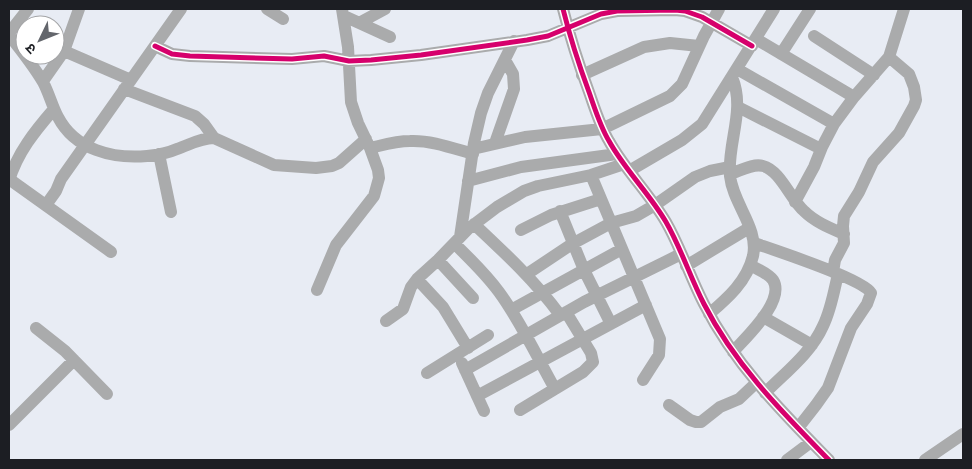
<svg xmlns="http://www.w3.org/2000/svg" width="972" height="469" font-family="'PT Sans','Noto Sans Devanagari',sans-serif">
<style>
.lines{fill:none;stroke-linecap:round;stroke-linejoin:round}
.minor{stroke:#aaabac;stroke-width:12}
.cycleway-casing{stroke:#fff;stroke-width:8}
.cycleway{stroke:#d6006c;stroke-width:5}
</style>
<rect width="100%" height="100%" fill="#e8ecf4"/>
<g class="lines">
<!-- minor -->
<path class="minor" d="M 267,9 L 283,19
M 563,9 C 570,37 579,65 589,92 C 595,109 600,126 609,141 C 625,170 649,193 666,222 C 681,248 690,277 704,304 C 735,365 782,412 829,460
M 344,16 L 390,37
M 359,23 L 385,9
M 9,33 L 28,9
M 9,35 C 21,50 33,65 43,82 C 49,93 52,106 58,117 C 75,150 113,159 147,156 C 157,155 168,153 177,149 C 189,145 200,138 214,138 L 274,165 L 316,168 L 332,166 L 339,163 L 366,139
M 814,36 L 874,75
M 756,39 L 854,97
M 155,46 L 172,54 L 190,56 L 292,59 L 324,56 L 349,61 L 371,60 L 421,55 L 527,40 L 548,36 L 601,14 L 617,11 L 675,10 L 685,11 L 702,17 L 752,46
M 64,51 L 131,80
M 781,54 L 810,9
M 737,69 L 834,124
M 582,75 L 644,47 L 670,43 L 699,46
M 43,81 L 64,51 L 79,9
M 124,89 L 195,116 L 204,124 L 214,138
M 738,107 L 821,149
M 495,143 L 514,89 L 513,74 L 505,60
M 370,148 C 383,145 396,141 410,141 C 431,140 452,148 473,154
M 473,149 L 525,137 L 602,129 L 670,96 L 682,84 L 704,36 L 719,9
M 159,154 L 171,212
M 629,171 L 682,140 L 702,124 L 774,9
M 730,174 C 740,171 753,163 763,166 C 780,170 791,200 804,211 C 815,222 830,228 844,234
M 591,175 L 660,339 L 659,355 L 643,380
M 9,179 L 111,252
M 9,181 C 17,153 35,131 54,109
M 468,181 L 521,167 L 617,154
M 795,202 L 814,167 L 822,147 L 834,124 L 854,97 L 889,57 L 904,9
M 46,205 L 56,191 L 61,179 L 181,9
M 560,211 L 584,270 L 611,324
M 474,224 C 505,253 535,281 560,315
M 521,230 L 551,215 L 601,199
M 460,237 L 474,143 L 481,113 L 488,93 L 514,41
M 754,243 C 774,250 863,279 871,293 L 867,304 L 851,328 L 828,388 L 816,405 L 798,428
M 455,244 C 470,259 486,274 499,292 C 521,322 537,357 555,389
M 438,260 L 473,298
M 686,266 L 749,228
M 833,272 L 835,260 L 844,243 L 843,226 L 844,216 L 859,192 L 873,162 L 899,133 L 914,106 L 916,100 L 914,87 L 909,74 L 889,57
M 527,274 L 572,244 L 611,223 L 636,216 L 655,205 L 695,177 L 710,171 L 730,167
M 417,279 L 443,307 L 468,348
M 317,290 L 336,245 L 374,196 L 379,178 L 378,170 L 370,148 L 358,123 L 351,102 L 348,47 L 342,9
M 511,310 L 622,249
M 709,314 C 728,298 747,281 753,256 C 759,228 733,204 730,176 C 727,143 746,110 732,77
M 763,317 L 812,345
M 386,321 L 403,309 L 411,287 L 417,279 L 438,260 L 468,229 L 497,207 L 524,191 L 538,186 L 591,175 L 624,164
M 36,328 L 65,351 L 107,394
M 733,352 C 745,338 786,301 773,280 C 768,273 757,269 750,265
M 462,363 L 484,411
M 465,370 L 584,302 L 681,254
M 427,373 L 488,335
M 765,393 C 786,372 811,353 823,326 C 831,310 834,291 838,274
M 477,396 L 646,305
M 669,405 L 690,420 L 696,422 L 701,422 L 720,407 L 739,399 L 756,383
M 520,410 L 583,372 L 593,362 L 591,353 L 566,312
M 9,425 L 74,360
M 787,460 L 811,442
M 925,460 L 963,434"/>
<defs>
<path id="cycleway" d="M 563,9 C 570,37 579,65 589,92 C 595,109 600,126 609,141 C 625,170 649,193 666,222 C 681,248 690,277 704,304 C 735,365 782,412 829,460
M 155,46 L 172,54 L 190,56 L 292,59 L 324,56 L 349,61 L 371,60 L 421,55 L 527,40 L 548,36 L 601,14 L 617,11 L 675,10 L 685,11 L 702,17 L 752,46"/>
</defs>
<!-- cycleway casing -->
<use href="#cycleway" class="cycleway-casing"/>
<!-- cycleway -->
<use href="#cycleway" class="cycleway"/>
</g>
<!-- border -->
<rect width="972" height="469" fill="none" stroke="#1c1e23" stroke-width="20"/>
<!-- north arrow -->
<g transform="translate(40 40) rotate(227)"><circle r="24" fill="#ffffff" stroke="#a4a5a7"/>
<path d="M0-4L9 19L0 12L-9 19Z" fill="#63666c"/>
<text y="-8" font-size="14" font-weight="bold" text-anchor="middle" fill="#1c1e23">उ</text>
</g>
</svg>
